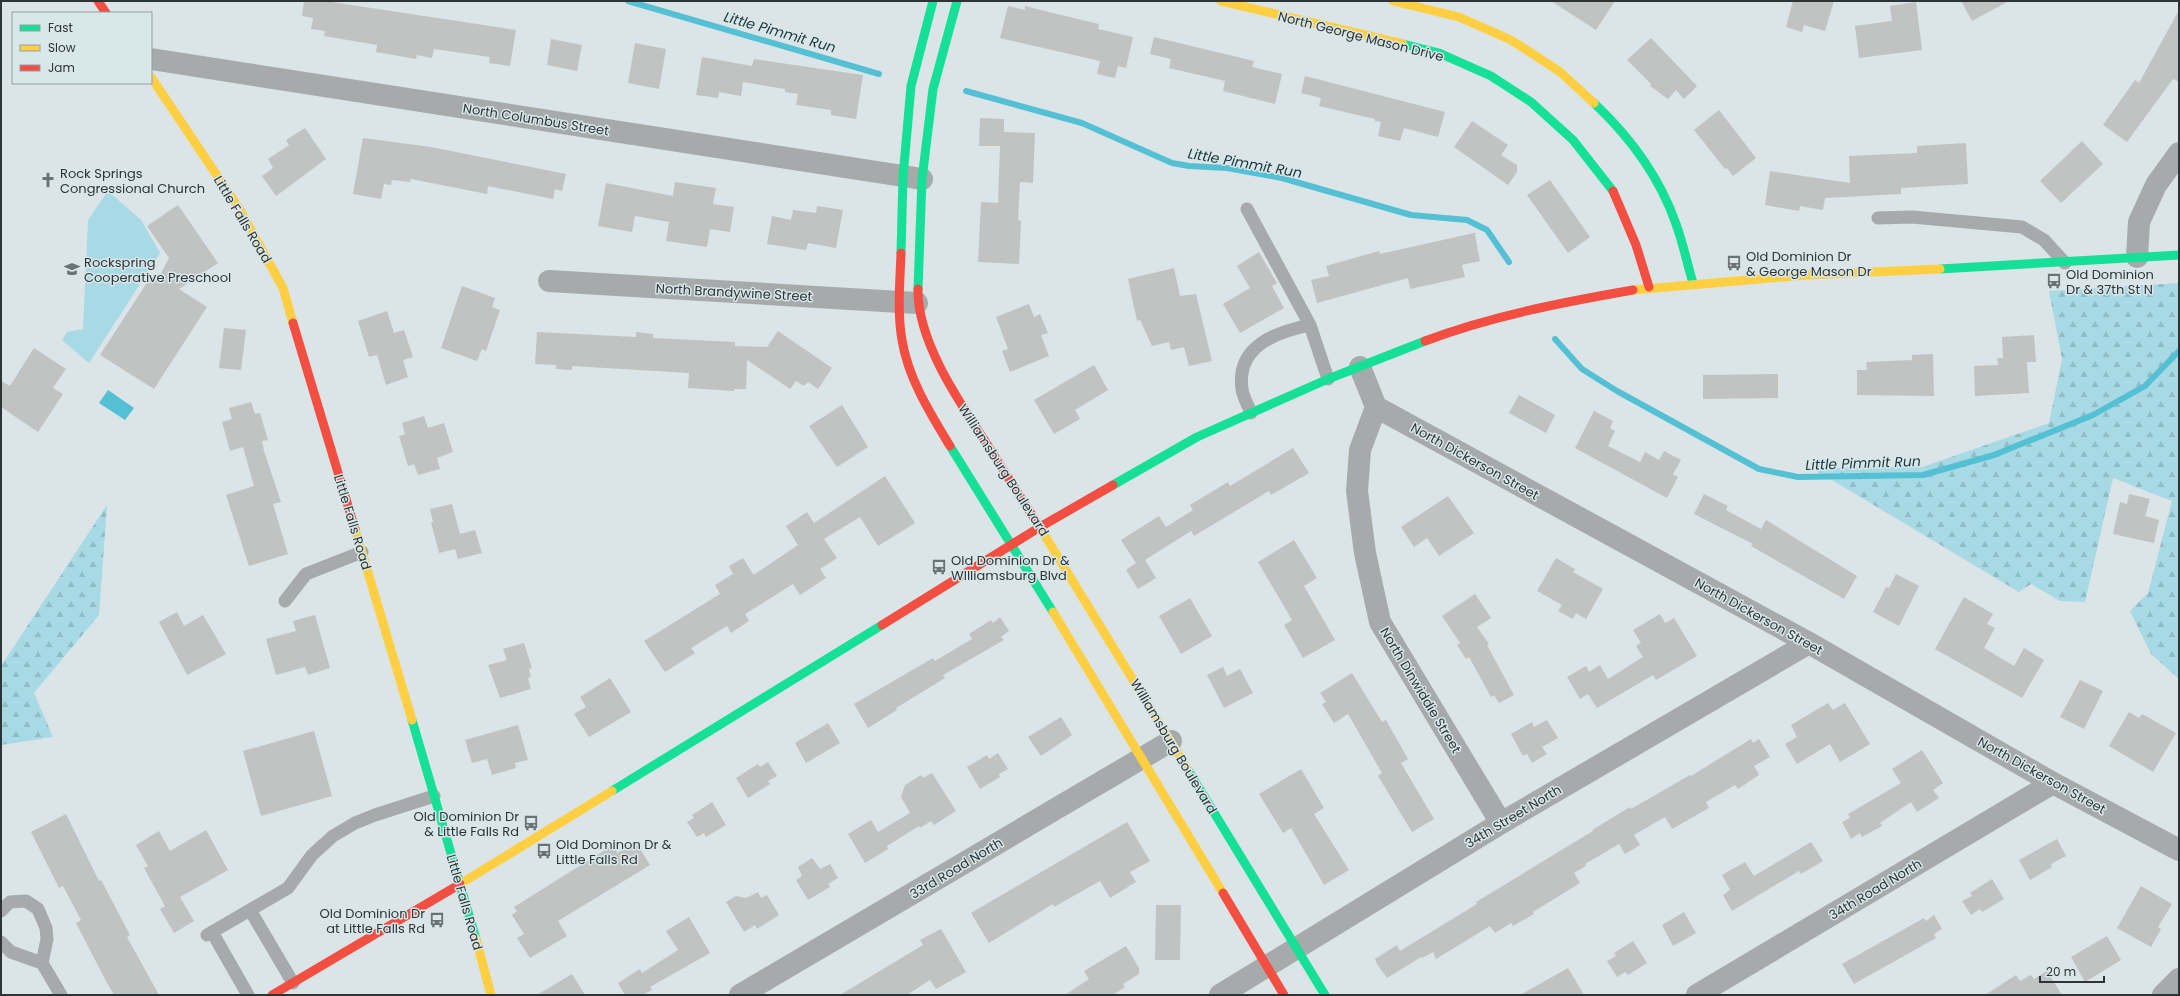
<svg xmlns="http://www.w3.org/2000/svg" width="2180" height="996" font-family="Poppins,sans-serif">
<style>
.forest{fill:url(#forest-firs)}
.green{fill:#a7dae5}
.water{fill:#54c0d4}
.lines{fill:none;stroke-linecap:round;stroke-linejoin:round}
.stream{stroke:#54c0d4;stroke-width:6}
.building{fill:#c0c3c2}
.lane{stroke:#a6aaaa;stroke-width:13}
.street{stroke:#a6aaaa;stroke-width:22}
.fast{stroke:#16e098;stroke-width:9}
.slow{stroke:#ffcf43;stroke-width:9}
.jam{stroke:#f24e42;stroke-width:9}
.labels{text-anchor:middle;stroke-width:3;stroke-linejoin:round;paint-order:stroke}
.street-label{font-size:13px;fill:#2e3436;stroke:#d7e7ea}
.poi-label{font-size:13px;fill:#2e3436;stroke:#d7e7ea;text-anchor:start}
.water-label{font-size:14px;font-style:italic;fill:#1d3439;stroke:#d7e7ea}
</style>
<defs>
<pattern id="forest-firs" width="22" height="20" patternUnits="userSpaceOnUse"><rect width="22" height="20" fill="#a7dae5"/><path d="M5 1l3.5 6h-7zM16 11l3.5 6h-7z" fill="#90bcc5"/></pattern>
</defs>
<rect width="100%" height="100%" fill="#dbe4e6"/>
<!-- forest -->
<path class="forest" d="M 2179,283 L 2179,679 L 2151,654 L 2130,611 L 2148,593 L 2172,501 L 2113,478 L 2085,602 L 2060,601 L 2031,584 L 2019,592 L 1812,468 L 1922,467 L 2049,423 L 2062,359 L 2049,291 Z
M 107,505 L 99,615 L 34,693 L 53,737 L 1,745 L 1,666 Z"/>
<!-- green -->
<path class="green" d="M 108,191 L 141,220 L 160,253 L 89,363 L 62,340 L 67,332 L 83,329 L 88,220 Z"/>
<!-- water -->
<path class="water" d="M 108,390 L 134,408 L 125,420 L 99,403 Z"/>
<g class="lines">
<!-- stream -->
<path class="stream" d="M 628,1 L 879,74
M 966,91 L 1082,123 L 1172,163 L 1189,166 L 1227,168 L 1282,178 L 1411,215 L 1467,220 L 1487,230 L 1509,262
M 1555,339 L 1582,369 L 1617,391 L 1759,469 L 1798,477 L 1923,475 L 1994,455 L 2093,415 L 2145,386 L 2179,351"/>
</g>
<!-- building -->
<path class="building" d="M 304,1 L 325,1 L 516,30 L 510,66 L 489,63 L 490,57 L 434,49 L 432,58 L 417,55 L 416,59 L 376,52 L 377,45 L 324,36 L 325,31 L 311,29 L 313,18 L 302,16 Z
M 1551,1 L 1615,1 L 1596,30 Z
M 1793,1 L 1834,1 L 1825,31 L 1804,25 L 1802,32 L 1786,27 Z
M 1961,1 L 2009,1 L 1972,21 Z
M 1916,2 L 1922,50 L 1859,58 L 1855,26 L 1892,21 L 1890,6 Z
M 1008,6 L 1025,10 L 1025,6 L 1061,15 L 1099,24 L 1098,29 L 1133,37 L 1126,68 L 1118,66 L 1115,78 L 1097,74 L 1100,61 L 1000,38 Z
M 2179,10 L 2179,82 L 2173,79 L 2127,142 L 2103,125 L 2135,80 L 2139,83 Z
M 1154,37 L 1254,61 L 1252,67 L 1282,74 L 1275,104 L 1223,91 L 1225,81 L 1169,68 L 1171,59 L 1150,54 Z
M 1651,38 L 1697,86 L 1684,99 L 1676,90 L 1668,99 L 1650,86 L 1651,84 L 1627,60 Z
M 551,39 L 582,45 L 577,71 L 547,65 Z
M 635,43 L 666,49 L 659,89 L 628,83 Z
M 702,57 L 752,66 L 754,59 L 863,75 L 856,119 L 831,115 L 831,110 L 796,105 L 798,94 L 785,92 L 785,89 L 743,82 L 741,96 L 719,92 L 718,98 L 696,95 Z
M 1305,76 L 1445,112 L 1438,137 L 1404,128 L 1400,141 L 1378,136 L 1381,122 L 1375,121 L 1375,119 L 1319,106 L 1321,98 L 1301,93 Z
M 1719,110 L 1756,158 L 1733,176 L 1727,168 L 1725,169 L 1694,130 Z
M 980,118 L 1004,119 L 1004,132 L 1035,133 L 1033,183 L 1020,182 L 1018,220 L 1021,221 L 1019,264 L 978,262 L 981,202 L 998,203 L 1000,146 L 979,146 Z
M 1472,121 L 1508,145 L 1501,155 L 1517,165 L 1517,172 L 1508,185 L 1454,147 Z
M 305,128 L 326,159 L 276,196 L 262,176 L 273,168 L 268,159 L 289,145 L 286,140 Z
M 363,138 L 431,147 L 566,174 L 562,191 L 555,189 L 553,199 L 488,186 L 487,194 L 411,179 L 410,182 L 392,180 L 391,185 L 384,184 L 381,199 L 353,194 Z
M 2082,141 L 2103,164 L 2061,203 L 2040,181 Z
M 1966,143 L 1968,184 L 1901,188 L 1901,194 L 1825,198 L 1823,210 L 1800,206 L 1799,211 L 1765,205 L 1770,171 L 1850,183 L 1849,156 L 1917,153 L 1917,146 Z
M 1550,180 L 1590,237 L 1568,253 L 1527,195 Z
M 675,182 L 716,188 L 713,204 L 734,207 L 730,232 L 710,229 L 707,247 L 666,241 L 669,222 L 635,216 L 632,232 L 598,226 L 606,183 L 673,196 Z
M 178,205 L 218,263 L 179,289 L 207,307 L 154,389 L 100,355 L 150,278 L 158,279 L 169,258 L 147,226 Z
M 817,206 L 843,210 L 836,248 L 808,243 L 806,250 L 767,244 L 772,216 L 791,220 L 793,210 L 816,213 Z
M 1474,233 L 1476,233 L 1475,235 L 1480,261 L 1462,265 L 1465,277 L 1410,289 L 1408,278 L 1317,303 L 1311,280 L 1329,276 L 1326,266 L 1379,251 L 1380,254 Z
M 1259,252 L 1277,283 L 1272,286 L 1284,308 L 1240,333 L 1223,304 L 1250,288 L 1237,266 Z
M 1174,268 L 1180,296 L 1196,294 L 1212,361 L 1189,366 L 1184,347 L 1171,350 L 1169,342 L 1152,346 L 1140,320 L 1137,321 L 1128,279 Z
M 462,286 L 495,298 L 492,307 L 500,310 L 486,351 L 482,349 L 477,361 L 441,348 Z
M 1029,304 L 1034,317 L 1040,314 L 1048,333 L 1041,335 L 1049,356 L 1010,372 L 1002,351 L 1008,349 L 996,317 Z
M 387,311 L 394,333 L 404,330 L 413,357 L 403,360 L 408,377 L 386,385 L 377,355 L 369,357 L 358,321 Z
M 224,328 L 246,330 L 241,370 L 219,368 Z
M 778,331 L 832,368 L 818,389 L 808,382 L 804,386 L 796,381 L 790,389 L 747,360 L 746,389 L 734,389 L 734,391 L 688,388 L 689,373 L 572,366 L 572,370 L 556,369 L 556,365 L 535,364 L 537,332 L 636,337 L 636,332 L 653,334 L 653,338 L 735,342 L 735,346 L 767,347 Z
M 2034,335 L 2036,362 L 2027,362 L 2029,393 L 1975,396 L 1974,366 L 1998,365 L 1997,358 L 2003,358 L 2002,337 Z
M 34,348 L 66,369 L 53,388 L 63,394 L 38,432 L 1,407 L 1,381 L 10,386 Z
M 1933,354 L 1934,396 L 1857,395 L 1857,370 L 1867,370 L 1866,362 L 1912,360 L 1912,355 Z
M 1094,365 L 1108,390 L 1075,410 L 1080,419 L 1054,434 L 1034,400 Z
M 1778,374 L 1778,398 L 1703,399 L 1703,375 Z
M 1519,395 L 1555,415 L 1546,433 L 1509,413 Z
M 251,402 L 255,414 L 260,413 L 268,440 L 262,441 L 264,451 L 281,502 L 273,504 L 288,554 L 249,566 L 226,495 L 254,486 L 243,447 L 230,451 L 222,422 L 232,419 L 229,408 Z
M 842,405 L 868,447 L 837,467 L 809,426 Z
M 1594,411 L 1613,421 L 1610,428 L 1615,431 L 1608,446 L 1640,462 L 1645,452 L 1659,460 L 1664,451 L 1681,460 L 1673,474 L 1678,477 L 1667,498 L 1575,448 Z
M 424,416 L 428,428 L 444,423 L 453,452 L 437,458 L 440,469 L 418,475 L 414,464 L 408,466 L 399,436 L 405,434 L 402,423 Z
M 1293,448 L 1309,473 L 1271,495 L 1269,491 L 1194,536 L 1191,531 L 1145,560 L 1156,578 L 1138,589 L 1126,570 L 1136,563 L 1121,540 L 1159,516 L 1166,527 L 1193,510 L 1190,505 L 1228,482 L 1230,486 Z
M 885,476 L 915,523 L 878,546 L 860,517 L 824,539 L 837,558 L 820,569 L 826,578 L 800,595 L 793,584 L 745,614 L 749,621 L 731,633 L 727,626 L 691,648 L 695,653 L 665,672 L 644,641 L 720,594 L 715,585 L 733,574 L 729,566 L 743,558 L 753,574 L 755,574 L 798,545 L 786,526 L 807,512 L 814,523 Z
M 1704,494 L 1728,506 L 1726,510 L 1761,529 L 1766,520 L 1857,576 L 1844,599 L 1751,546 L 1753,544 L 1694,514 Z
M 2129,494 L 2150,499 L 2145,516 L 2159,520 L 2154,543 L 2113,534 L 2120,502 L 2127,504 Z
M 1448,496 L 1474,533 L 1439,556 L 1427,538 L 1414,547 L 1401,527 Z
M 452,504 L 460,534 L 475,530 L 482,553 L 458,559 L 455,549 L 439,553 L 431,522 L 433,522 L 430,509 Z
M 1294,540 L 1317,578 L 1304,586 L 1335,640 L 1303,658 L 1284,625 L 1292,620 L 1258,562 Z
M 1556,558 L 1575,569 L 1573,572 L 1603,589 L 1586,619 L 1576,613 L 1573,619 L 1558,611 L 1562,605 L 1537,591 Z
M 1896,574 L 1919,586 L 1899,626 L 1873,612 L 1886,587 L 1889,588 Z
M 1475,594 L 1491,618 L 1477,627 L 1489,644 L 1487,645 L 1514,695 L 1499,703 L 1494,695 L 1491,697 L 1469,657 L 1466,659 L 1457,645 L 1460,643 L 1442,616 Z
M 1964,597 L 1993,614 L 1987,624 L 1995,628 L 1984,648 L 2014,666 L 2024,648 L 2044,660 L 2022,698 L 1935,649 Z
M 1190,598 L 1212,636 L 1181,654 L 1159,616 Z
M 177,612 L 184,626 L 203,615 L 226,654 L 187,675 L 159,622 Z
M 1660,614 L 1665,623 L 1674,618 L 1697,656 L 1656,680 L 1653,675 L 1597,708 L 1588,694 L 1580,699 L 1567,677 L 1586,666 L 1589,672 L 1600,665 L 1608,679 L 1643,657 L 1636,646 L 1641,643 L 1633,630 Z
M 315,615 L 330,668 L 308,675 L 305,667 L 276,675 L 266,639 L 296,631 L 293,621 Z
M 1000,617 L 1009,631 L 1001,637 L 1004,640 L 943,675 L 945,678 L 896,708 L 897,710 L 868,728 L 854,704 L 933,658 L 935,661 L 972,639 L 969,634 L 991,620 L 993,623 Z
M 524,643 L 532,668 L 529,669 L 531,677 L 528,678 L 531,689 L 500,698 L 488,665 L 507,660 L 503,649 Z
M 1223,667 L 1227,676 L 1240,669 L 1253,693 L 1224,708 L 1207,675 Z
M 1352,673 L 1382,722 L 1386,720 L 1408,759 L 1401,763 L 1434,819 L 1412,832 L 1378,776 L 1382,773 L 1348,714 L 1334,723 L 1322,704 L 1326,702 L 1320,693 Z
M 610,678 L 631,712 L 589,737 L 574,714 L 586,707 L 580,697 Z
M 2080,680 L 2103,691 L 2084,729 L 2060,717 Z
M 1828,703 L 1833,710 L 1845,703 L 1870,744 L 1840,762 L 1830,744 L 1797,764 L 1785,744 L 1797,737 L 1791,725 Z
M 2129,712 L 2139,718 L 2142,714 L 2176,733 L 2153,772 L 2109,746 Z
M 1061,717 L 1072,735 L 1041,756 L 1028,737 Z
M 1547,720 L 1558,738 L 1542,747 L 1547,754 L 1532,763 L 1527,754 L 1523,756 L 1511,734 L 1532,722 L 1534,727 Z
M 828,723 L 840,743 L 806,763 L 795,743 Z
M 518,725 L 528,760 L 515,763 L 516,768 L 492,775 L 487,759 L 472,763 L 465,740 Z
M 314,731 L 332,796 L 261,816 L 243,751 Z
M 1751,739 L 1753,743 L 1759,739 L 1770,757 L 1754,766 L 1759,775 L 1738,789 L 1735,785 L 1706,802 L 1709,808 L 1672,829 L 1665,817 L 1634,835 L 1640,845 L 1625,854 L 1619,844 L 1585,864 L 1586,866 L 1574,873 L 1580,883 L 1533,912 L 1534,914 L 1513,926 L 1511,923 L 1495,933 L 1490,926 L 1436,959 L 1433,952 L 1422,958 L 1421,957 L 1387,978 L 1377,964 L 1375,959 L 1397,945 L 1400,951 L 1477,904 L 1476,902 L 1593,831 L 1592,830 L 1630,807 L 1631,809 L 1690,775 L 1691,776 Z
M 1922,750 L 1943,783 L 1933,790 L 1939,798 L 1917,812 L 1911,802 L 1880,823 L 1882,826 L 1862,837 L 1860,833 L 1851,839 L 1842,822 L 1850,818 L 1848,814 L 1901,783 L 1892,769 Z
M 998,753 L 1008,769 L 999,774 L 1000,777 L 980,789 L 967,767 L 987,755 L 989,759 Z
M 768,762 L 777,776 L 768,781 L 770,784 L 748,798 L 736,778 L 758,764 L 760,767 Z
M 1301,769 L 1324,808 L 1314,814 L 1349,870 L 1324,885 L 1291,828 L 1283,833 L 1259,794 Z
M 932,773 L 956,811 L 934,825 L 931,821 L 920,828 L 919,826 L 887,846 L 888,849 L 865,863 L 848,834 L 871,820 L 878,832 L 910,813 L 901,797 L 905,785 L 921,775 L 923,778 Z
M 712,802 L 726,825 L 706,837 L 704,833 L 697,837 L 687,822 L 694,818 L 692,815 Z
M 66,814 L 99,881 L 101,880 L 130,935 L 127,937 L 159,995 L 114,995 L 107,983 L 76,923 L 81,920 L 63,886 L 59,888 L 31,832 Z
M 1127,822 L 1150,861 L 1130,872 L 1136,882 L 1110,898 L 1100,881 L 1054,907 L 1053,904 L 989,943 L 971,913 Z
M 206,830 L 228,870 L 180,897 L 194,921 L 174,933 L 160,909 L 165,906 L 144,868 L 148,866 L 136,845 L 159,831 L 170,851 Z
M 2057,839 L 2066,856 L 2051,864 L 2052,867 L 2030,880 L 2019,860 Z
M 636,842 L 650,865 L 558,921 L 567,936 L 530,958 L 517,938 L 524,934 L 512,915 L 517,911 L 514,907 L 613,845 L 617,853 Z
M 1811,842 L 1823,861 L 1801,874 L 1799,871 L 1732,911 L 1723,895 L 1730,890 L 1722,875 L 1745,862 L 1754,876 Z
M 812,858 L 820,869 L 830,864 L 838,878 L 828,884 L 830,887 L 808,900 L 796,880 L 802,876 L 798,867 Z
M 1992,879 L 2004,899 L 1982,912 L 1980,909 L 1971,915 L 1962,901 L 1972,896 L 1970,893 Z
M 2141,886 L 2172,904 L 2158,927 L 2161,929 L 2151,947 L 2117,928 Z
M 758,892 L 761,898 L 767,895 L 779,915 L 757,929 L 755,925 L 744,932 L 726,902 L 736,896 L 746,898 Z
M 1156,905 L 1181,905 L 1180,960 L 1155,960 Z
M 1684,912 L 1696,933 L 1673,946 L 1662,925 Z
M 1934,915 L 1942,929 L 1934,934 L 1936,938 L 1854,984 L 1842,964 L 1924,918 L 1926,921 Z
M 689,917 L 710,953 L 650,987 L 652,990 L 643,995 L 625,995 L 618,983 L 640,969 L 642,973 L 678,950 L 666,931 Z
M 941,929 L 966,972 L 936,989 L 930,980 L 907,995 L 840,995 L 923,945 L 920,940 Z
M 2107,936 L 2121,960 L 2085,982 L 2071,957 Z
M 1633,941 L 1647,963 L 1628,975 L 1625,972 L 1617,977 L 1607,961 L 1616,956 L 1614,953 Z
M 1126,946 L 1139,968 L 1139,974 L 1123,984 L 1125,987 L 1113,995 L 1065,995 L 1089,979 L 1084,971 Z
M 1568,968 L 1584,995 L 1520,995 Z
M 2047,971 L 2062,995 L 1985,995 L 2016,975 L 2020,981 L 2031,975 L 2034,979 Z
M 572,974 L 585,995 L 537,995 Z"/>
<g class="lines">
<!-- lane -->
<path class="lane" d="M 1247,209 L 1310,325 L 1328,379
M 1878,218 L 1912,217 L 2022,227 L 2044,240 L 2065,263
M 1251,413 C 1248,405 1243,397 1242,389 C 1236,346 1276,332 1310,325
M 285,601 L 306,574 L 362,552
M 250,910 L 293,983
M 1,911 L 10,902 L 26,901 L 38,909 L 46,928 L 47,939 L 42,963
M 212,932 L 248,995
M 207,935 L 288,888 L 312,855 L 333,836 L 355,823 L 375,815 L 434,796
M 1,942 L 11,952 L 42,963 L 61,995"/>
<!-- street -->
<path class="street" d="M 151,59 L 922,179
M 2137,257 L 2139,222 L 2156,185 L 2179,153
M 549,281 L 917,303
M 1360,367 L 1376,407 L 1809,643 L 2053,783 L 2179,850
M 1376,407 L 1360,450 L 1357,491 L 1365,553 L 1380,622 L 1501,823
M 740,995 L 1171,741
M 1220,995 L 1501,823 L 1809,643
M 1697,995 L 2053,783
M 2163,995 L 2179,979"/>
<!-- fast -->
<path class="fast" d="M 1403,44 L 1439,53 L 1491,76 L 1531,102 L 1573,140 L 1613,191
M 1594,103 C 1629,136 1660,178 1676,224 C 1683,243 1687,263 1693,283
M 901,253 L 903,177 L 911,86 L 933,1
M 1940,269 L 2179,255
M 918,289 L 922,179 L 933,89 L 957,1
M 950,446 L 1053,612
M 1113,485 L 1197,437 L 1328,379 L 1425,341
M 412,720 L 476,939
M 1188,770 L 1325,995
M 612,791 L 882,625"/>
<!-- slow -->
<path class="slow" d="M 1221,1 L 1403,44
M 1393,1 L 1459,17 L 1511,40 L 1559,71 L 1594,103
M 151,77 L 240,210 L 283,288 L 293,323
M 1633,290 L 1806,275 L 1940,269
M 1039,526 L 1188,770
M 355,529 L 412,720
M 1053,612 L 1223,893
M 460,884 L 612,791
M 476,939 L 491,995"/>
<!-- jam -->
<path class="jam" d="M 98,1 L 106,13
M 1613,191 L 1636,245 L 1649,287
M 901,253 C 900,282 897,311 902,340 C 908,378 930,413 950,446
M 918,289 C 917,340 958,400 985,441 C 1003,470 1021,498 1039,526
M 293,323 L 355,529
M 1425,341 C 1491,316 1564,302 1633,290
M 882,625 L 1040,527 L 1113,485
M 1223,893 L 1284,995
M 272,995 L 460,884"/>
</g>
<!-- icons -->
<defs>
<symbol id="church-bare" viewBox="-9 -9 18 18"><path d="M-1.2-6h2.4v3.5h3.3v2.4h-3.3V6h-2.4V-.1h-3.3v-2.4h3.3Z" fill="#6b7274" stroke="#d7e7ea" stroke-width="2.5" paint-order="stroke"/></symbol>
<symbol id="bus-bare" viewBox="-9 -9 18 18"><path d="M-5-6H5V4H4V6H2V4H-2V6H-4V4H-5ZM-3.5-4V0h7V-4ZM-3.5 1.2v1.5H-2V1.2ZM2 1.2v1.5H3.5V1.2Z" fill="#6b7274" stroke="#d7e7ea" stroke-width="2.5" paint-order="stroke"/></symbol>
<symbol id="school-bare" viewBox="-9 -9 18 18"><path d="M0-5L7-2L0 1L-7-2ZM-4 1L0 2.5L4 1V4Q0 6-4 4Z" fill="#6b7274" stroke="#d7e7ea" stroke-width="2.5" paint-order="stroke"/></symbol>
</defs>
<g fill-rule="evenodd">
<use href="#church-bare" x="37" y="169" width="22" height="22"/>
<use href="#bus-bare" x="1723" y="252" width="22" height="22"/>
<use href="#school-bare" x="61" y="258" width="22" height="22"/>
<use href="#bus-bare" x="2043" y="270" width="22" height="22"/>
<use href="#bus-bare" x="928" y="556" width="22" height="22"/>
<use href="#bus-bare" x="520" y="812" width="22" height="22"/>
<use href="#bus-bare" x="533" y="840" width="22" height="22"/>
<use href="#bus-bare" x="426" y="909" width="22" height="22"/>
</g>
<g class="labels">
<!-- street labels -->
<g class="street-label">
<text transform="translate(1361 36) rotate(14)" y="5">North George Mason Drive</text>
<text transform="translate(536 119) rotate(9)" y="5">North Columbus Street</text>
<text transform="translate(243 219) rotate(59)" y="5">Little Falls Road</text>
<text transform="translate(734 292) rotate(3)" y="5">North Brandywine Street</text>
<text transform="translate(1475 461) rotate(29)" y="5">North Dickerson Street</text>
<text transform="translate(1004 470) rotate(57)" y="5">Williamsburg Boulevard</text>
<text transform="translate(353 522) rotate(73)" y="5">Little Falls Road</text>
<text transform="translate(1759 616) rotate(29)" y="5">North Dickerson Street</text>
<text transform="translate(1421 690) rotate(59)" y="5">North Dinwiddie Street</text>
<text transform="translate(1174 746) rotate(59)" y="5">Williamsburg Boulevard</text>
<text transform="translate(2042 775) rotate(29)" y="5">North Dickerson Street</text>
<text transform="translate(1513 816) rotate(-31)" y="5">34th Street North</text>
<text transform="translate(956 868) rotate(-31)" y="5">33rd Road North</text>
<text transform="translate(1875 889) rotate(-31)" y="5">34th Road North</text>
<text transform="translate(465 902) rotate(74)" y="5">Little Falls Road</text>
</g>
<!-- poi labels -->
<g class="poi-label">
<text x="60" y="178">Rock Springs<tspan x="60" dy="15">Congressional Church</tspan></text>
<text x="1746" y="261">Old Dominion Dr<tspan x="1746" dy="15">&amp; George Mason Dr</tspan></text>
<text x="84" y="267">Rockspring<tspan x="84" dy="15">Cooperative Preschool</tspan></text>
<text x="2066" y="279">Old Dominion<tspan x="2066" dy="15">Dr &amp; 37th St N</tspan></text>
<text x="951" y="565">Old Dominion Dr &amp;<tspan x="951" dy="15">WIlliamsburg Blvd</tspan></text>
<text x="519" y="821" text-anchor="end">Old Dominion Dr<tspan x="519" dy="15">&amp; Little Falls Rd</tspan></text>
<text x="556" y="849">Old Dominon Dr &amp;<tspan x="556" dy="15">Little Falls Rd</tspan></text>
<text x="425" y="918" text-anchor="end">Old Dominion Dr<tspan x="425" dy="15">at Little Falls Rd</tspan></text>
</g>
<!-- water labels -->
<g class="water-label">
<text transform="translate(780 32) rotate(16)" y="5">Little Pimmit Run</text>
<text transform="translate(1245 163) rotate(10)" y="5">Little Pimmit Run</text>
<text transform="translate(1863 463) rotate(-2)" y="5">Little Pimmit Run</text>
</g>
</g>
<!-- border -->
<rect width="2180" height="996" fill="none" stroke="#2e3436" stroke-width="4"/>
<!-- legend -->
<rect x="12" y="12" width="140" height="72" fill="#d7e7ea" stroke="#939fa2"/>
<rect x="20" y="25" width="20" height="6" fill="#16e098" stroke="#939fa2"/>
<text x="48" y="32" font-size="12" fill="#2e3436">Fast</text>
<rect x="20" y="45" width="20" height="6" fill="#ffcf43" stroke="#939fa2"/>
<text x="48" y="52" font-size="12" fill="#2e3436">Slow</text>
<rect x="20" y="65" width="20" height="6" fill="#f24e42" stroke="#939fa2"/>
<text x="48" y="72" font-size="12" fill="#2e3436">Jam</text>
<!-- scale -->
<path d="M2040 976v6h64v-6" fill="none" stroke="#2e3436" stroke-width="2"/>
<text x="2046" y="976" font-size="12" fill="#2e3436" stroke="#d7e7ea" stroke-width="3" paint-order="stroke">20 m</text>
</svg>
